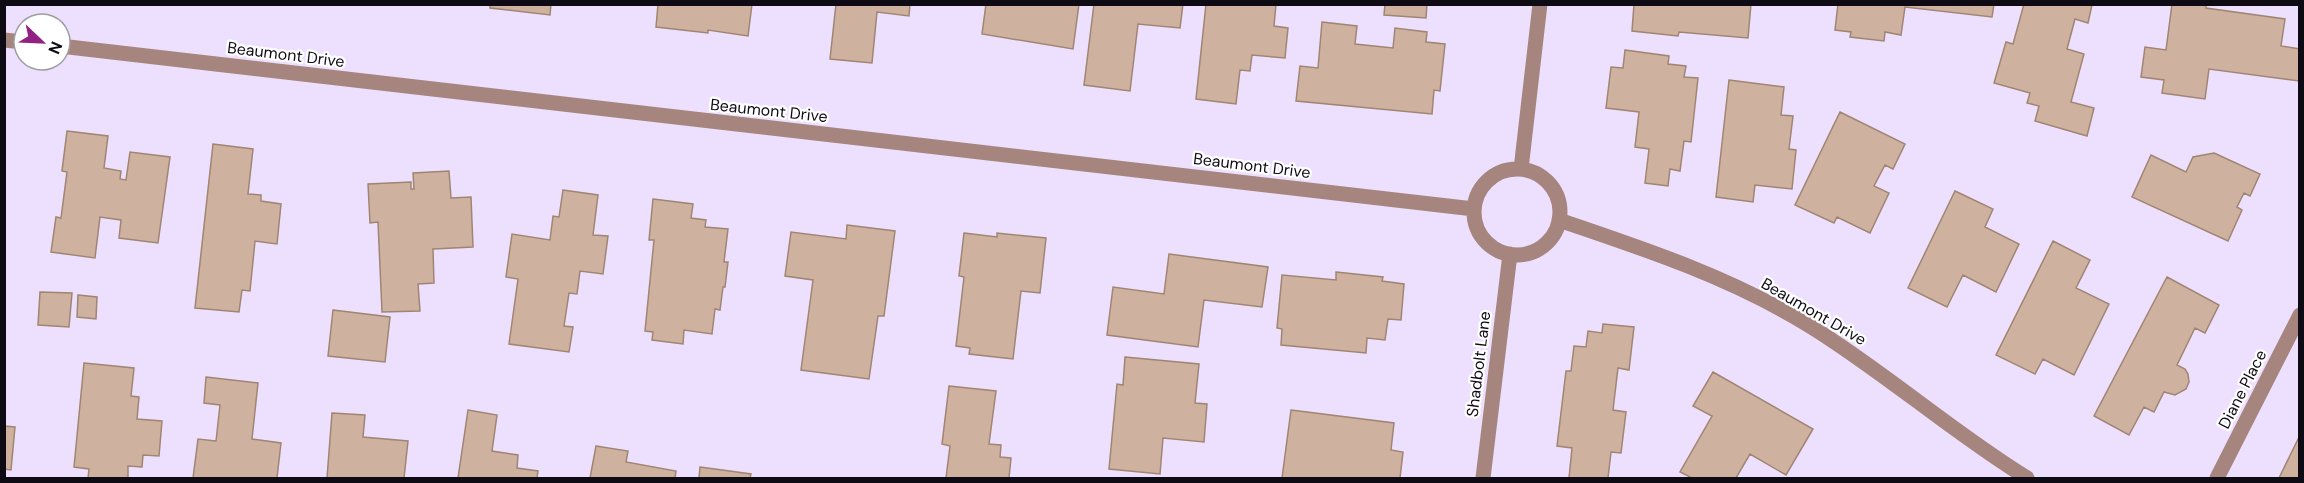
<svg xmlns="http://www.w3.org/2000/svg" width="2304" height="483" font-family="'DM Sans',sans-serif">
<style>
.building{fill:#ceb29f;stroke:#a08573;stroke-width:1.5}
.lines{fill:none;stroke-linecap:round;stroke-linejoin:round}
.minor{stroke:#a7857f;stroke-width:15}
.tertiary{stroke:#a7857f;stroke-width:15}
.labels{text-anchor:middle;stroke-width:4.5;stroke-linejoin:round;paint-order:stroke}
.street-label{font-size:16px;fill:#0f0b15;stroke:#fff}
</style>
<rect width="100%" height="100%" fill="#ede0fe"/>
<!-- building -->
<path class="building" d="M 490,4 L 551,4 L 550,15 L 490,8 Z
M 658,4 L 752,4 L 748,36 L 708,30 L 708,33 L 656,27 Z
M 836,4 L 910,4 L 909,16 L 877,12 L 872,63 L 830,59 Z
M 986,4 L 1079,4 L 1073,49 L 982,34 Z
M 1094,4 L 1183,4 L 1180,28 L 1138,24 L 1130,91 L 1084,85 Z
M 1206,4 L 1276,4 L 1274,26 L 1288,28 L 1285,58 L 1252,55 L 1250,71 L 1240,70 L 1236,104 L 1196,99 Z
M 1385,4 L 1427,4 L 1426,18 L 1384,15 Z
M 1634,4 L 1751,4 L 1748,38 L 1679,32 L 1678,36 L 1632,31 Z
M 1838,4 L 1994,4 L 1992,17 L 1905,7 L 1901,35 L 1885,32 L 1884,41 L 1850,37 L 1851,32 L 1835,30 Z
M 2024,4 L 2092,5 L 2088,23 L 2075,19 L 2067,49 L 2084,54 L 2071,102 L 2094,108 L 2087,136 L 2035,121 L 2039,106 L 2027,103 L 2030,93 L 1994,83 L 2006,42 L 2013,44 Z
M 2172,4 L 2206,4 L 2206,8 L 2285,19 L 2281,46 L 2300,49 L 2299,81 L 2209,69 L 2205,99 L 2162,93 L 2164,80 L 2141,77 L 2145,47 L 2166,50 Z
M 1322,22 L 1357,26 L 1355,44 L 1393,48 L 1395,28 L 1427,32 L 1426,42 L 1445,44 L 1440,91 L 1434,90 L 1432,114 L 1296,101 L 1300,66 L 1318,68 Z
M 1625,50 L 1669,56 L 1668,64 L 1686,66 L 1684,77 L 1698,78 L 1691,142 L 1684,141 L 1680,171 L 1670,169 L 1668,186 L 1645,183 L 1649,149 L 1635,147 L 1639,112 L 1606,108 L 1611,67 L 1623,68 Z
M 1729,80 L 1784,87 L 1781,115 L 1793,116 L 1789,149 L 1796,150 L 1792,189 L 1755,185 L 1753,202 L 1716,197 Z
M 1840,112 L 1905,144 L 1893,169 L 1885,165 L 1874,186 L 1889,193 L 1870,233 L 1837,217 L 1834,223 L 1795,205 Z
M 67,131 L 108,136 L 104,168 L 121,171 L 120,179 L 126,180 L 130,152 L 170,157 L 158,243 L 119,238 L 121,220 L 100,217 L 95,258 L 51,252 L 56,217 L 61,218 L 67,172 L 62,171 Z
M 213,144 L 253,149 L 248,194 L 261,195 L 261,201 L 281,204 L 277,244 L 255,241 L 250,291 L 242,290 L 239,312 L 195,308 Z
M 2214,153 L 2260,174 L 2250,196 L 2244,193 L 2237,207 L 2242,210 L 2228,241 L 2132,197 L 2151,155 L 2186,172 L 2193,157 Z
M 449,171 L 451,198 L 471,197 L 473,247 L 433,249 L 434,283 L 418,284 L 420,311 L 382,312 L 378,222 L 370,223 L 368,184 L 411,182 L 411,189 L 414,189 L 413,173 Z
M 563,190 L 598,195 L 593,235 L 608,236 L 603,274 L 580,271 L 577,294 L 569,293 L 564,326 L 573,327 L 569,352 L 509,344 L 518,279 L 506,277 L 512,234 L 550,240 L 553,216 L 559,217 Z
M 1955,191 L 1993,209 L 1985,227 L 2019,244 L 1996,292 L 1963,275 L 1947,307 L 1908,288 Z
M 653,199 L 693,204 L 691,218 L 706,220 L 705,227 L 728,229 L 724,262 L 728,262 L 725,287 L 723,287 L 720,310 L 715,309 L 712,334 L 684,330 L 683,344 L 652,340 L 653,332 L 645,331 L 654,240 L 649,240 Z
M 847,225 L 895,231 L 884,316 L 878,316 L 869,379 L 801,370 L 813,280 L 785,276 L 791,232 L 846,239 Z
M 964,233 L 997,237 L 997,233 L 1046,238 L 1040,293 L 1021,291 L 1013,359 L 969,354 L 970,348 L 956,346 L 964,277 L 959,276 Z
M 2053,241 L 2090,260 L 2076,288 L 2109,304 L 2074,375 L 2043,359 L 2035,374 L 1996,355 Z
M 1169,254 L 1268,267 L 1262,307 L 1204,300 L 1198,347 L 1107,335 L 1113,287 L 1164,294 Z
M 1336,272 L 1383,277 L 1382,281 L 1404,284 L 1401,320 L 1388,319 L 1385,340 L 1367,338 L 1366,353 L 1281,345 L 1282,329 L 1277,328 L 1282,275 L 1336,280 Z
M 2167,277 L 2219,305 L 2205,333 L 2195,328 L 2177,365 L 2185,369 L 2188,374 L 2189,382 L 2186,389 L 2175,395 L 2164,392 L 2154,412 L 2144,407 L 2129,435 L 2094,416 Z
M 40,292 L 72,293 L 69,327 L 38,325 Z
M 78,295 L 97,297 L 96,319 L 77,317 Z
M 333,310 L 390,317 L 385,362 L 328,356 Z
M 1603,324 L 1634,327 L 1629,370 L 1618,368 L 1613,410 L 1626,412 L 1621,453 L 1611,452 L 1608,478 L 1569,478 L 1572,448 L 1557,446 L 1566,371 L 1571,371 L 1574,346 L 1586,347 L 1588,331 L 1602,333 Z
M 1125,357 L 1199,364 L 1195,403 L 1207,404 L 1204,442 L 1163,438 L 1160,474 L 1109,469 L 1117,384 L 1123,385 Z
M 84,363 L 134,368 L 131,396 L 139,397 L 137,419 L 162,421 L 159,456 L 143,455 L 142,467 L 128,466 L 128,478 L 88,478 L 89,469 L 74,467 Z
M 1713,372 L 1813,429 L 1786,475 L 1750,454 L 1736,478 L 1692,478 L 1680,472 L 1712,416 L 1693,406 Z
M 206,377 L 258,383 L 252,439 L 281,443 L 277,478 L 193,478 L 198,439 L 216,441 L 220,405 L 204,403 Z
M 949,386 L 996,391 L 989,444 L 1001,445 L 1000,457 L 1011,458 L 1009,478 L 946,478 L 950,446 L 942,444 Z
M 468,410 L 497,415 L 492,451 L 518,455 L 517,468 L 538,471 L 537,478 L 458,478 Z
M 1291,410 L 1394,423 L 1391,450 L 1403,452 L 1400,478 L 1282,478 Z
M 332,413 L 365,415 L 363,437 L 408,441 L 404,478 L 327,478 Z
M 4,426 L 15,427 L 11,470 L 4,469 Z
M 2300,435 L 2300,478 L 2279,478 Z
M 596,446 L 628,451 L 626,462 L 676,471 L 675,478 L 590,478 Z
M 700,467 L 751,474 L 750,478 L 699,478 Z"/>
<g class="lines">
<!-- minor -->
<path class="minor" d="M 2217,478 L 2300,315"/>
<!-- tertiary -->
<path class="tertiary" d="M 4,40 L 24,42
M 60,46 L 1474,209
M 1521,169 L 1540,4
M1474 212a43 43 0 1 1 86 0a43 43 0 1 1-86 0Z
M 1559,220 C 1645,249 1732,278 1810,326 C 1886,373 1952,432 2027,478
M 1483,478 L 1510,254"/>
</g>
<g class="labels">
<!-- street labels -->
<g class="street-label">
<text transform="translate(286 54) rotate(7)" y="6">Beaumont Drive</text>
<text transform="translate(769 110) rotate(6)" y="6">Beaumont Drive</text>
<text transform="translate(1252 165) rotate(7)" y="6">Beaumont Drive</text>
<text transform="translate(1814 311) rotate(30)" y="6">Beaumont Drive</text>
<text transform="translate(1478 364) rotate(-83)" y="6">Shadbolt Lane</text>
<text transform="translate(2242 389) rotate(-63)" y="6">Diane Place</text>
</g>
</g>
<!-- border -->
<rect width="2304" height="483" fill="none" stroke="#0f0b15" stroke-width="12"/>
<!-- north arrow -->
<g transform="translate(42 42) rotate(113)"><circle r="28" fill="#ffffff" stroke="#9f9da1" stroke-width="1.5"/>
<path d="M0-4.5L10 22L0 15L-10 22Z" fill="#902081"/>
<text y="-9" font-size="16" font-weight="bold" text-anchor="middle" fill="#0f0b15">N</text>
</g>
</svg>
